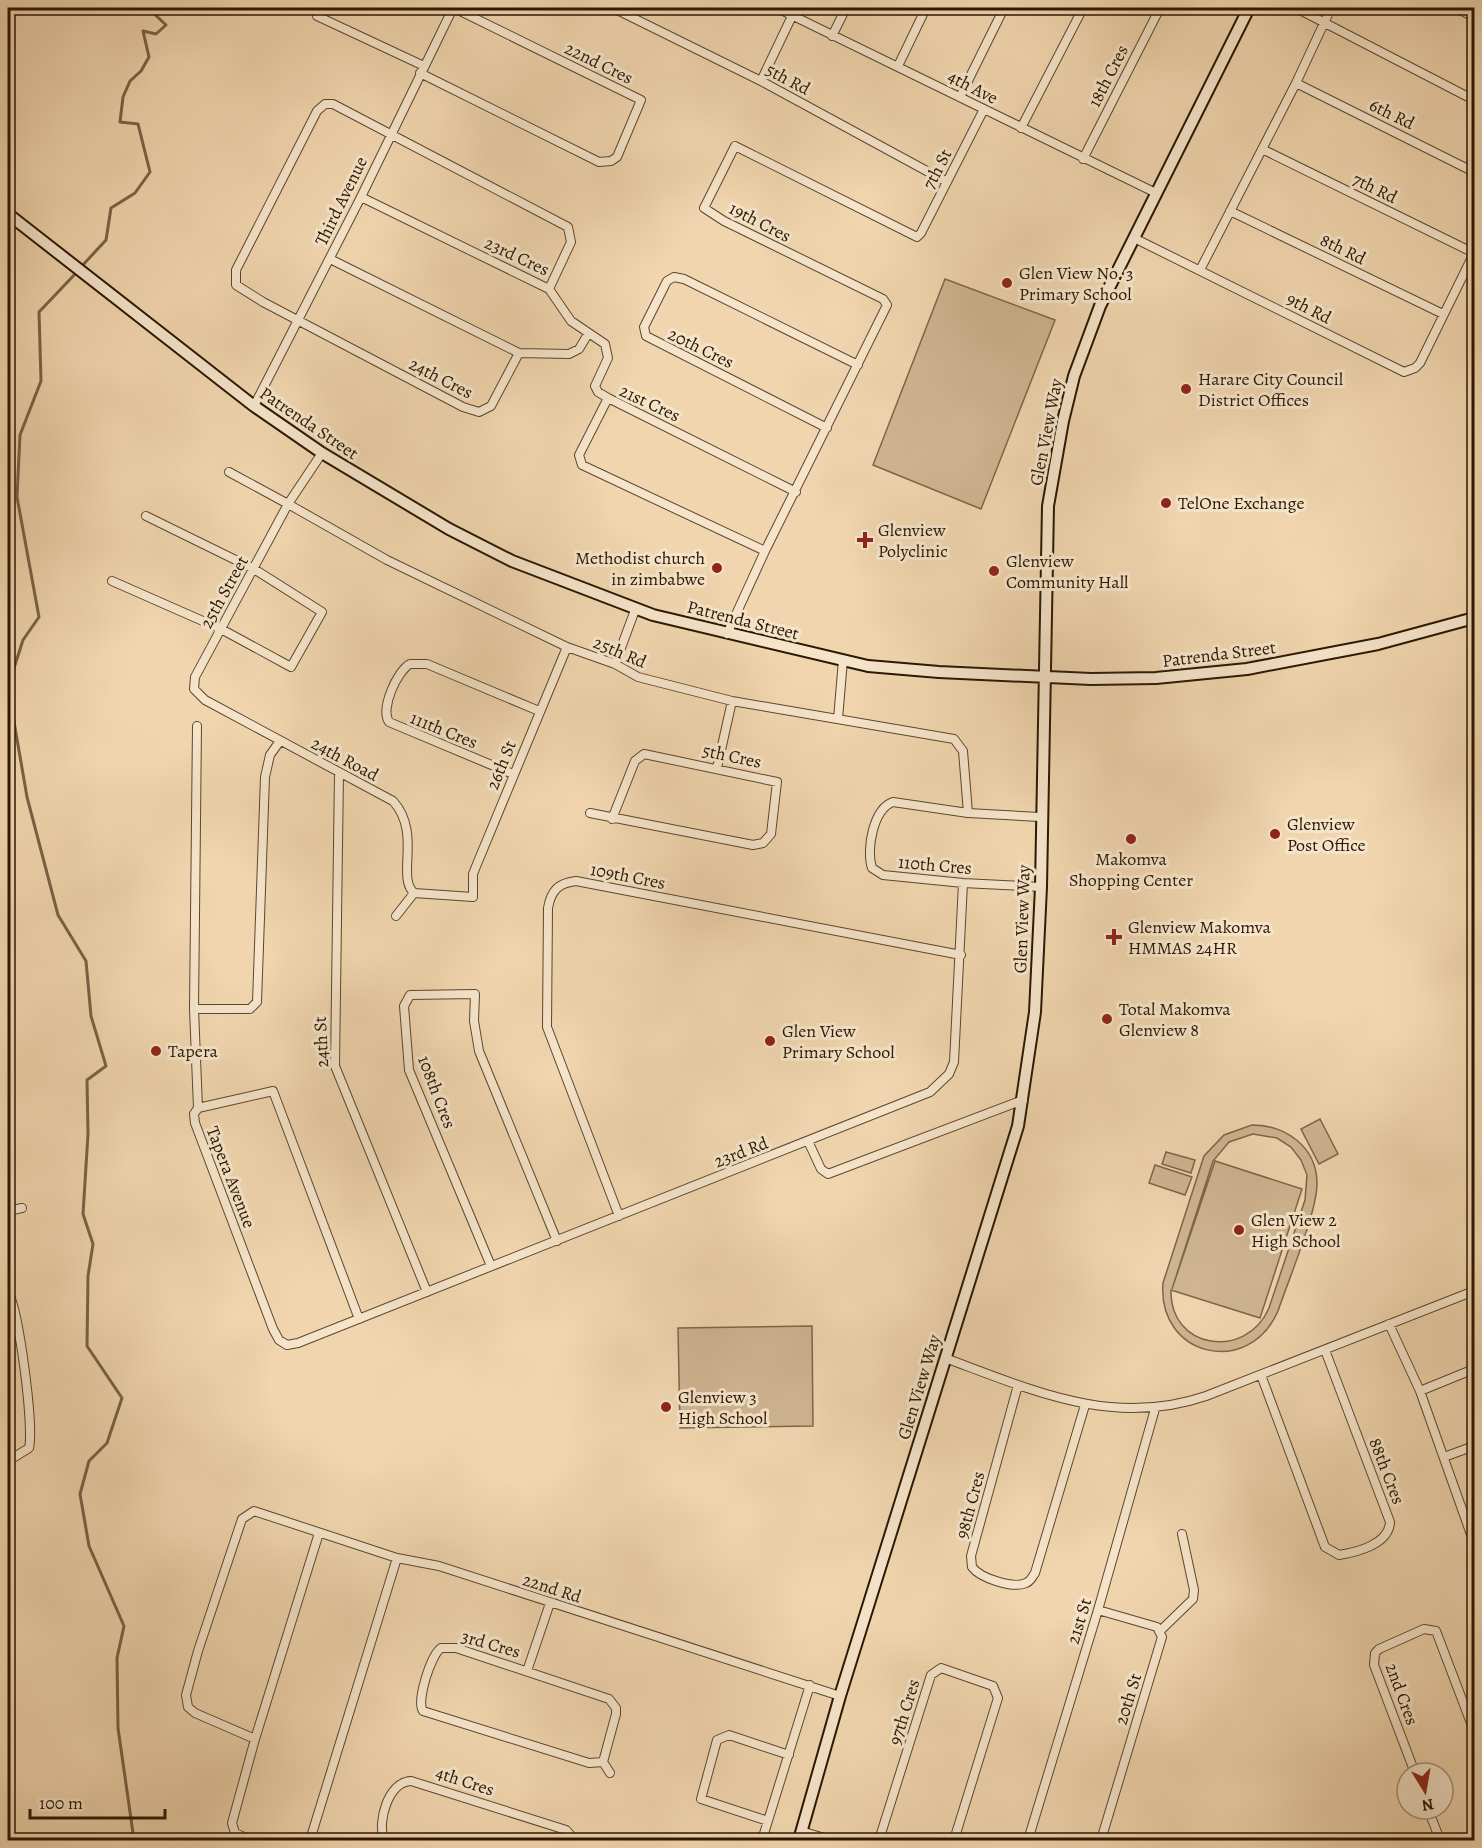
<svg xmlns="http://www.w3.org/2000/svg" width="1482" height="1848" font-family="Alegreya,serif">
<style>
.grass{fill:#cfb591;stroke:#7d664a;stroke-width:1.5;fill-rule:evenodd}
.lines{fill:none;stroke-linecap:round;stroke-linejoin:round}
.stream{stroke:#796246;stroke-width:3}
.street-casing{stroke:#5c462d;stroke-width:10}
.secondary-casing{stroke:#2b1702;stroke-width:14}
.street{stroke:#f5e4ca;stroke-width:8}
.secondary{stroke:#f5e4ca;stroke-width:10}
.poi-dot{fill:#8f2418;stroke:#f5e4ca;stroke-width:2}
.labels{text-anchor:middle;stroke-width:6;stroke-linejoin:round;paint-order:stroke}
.street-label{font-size:18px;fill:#2b1702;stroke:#f5e4ca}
.poi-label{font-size:18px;fill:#2b1702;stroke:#f5e4ca;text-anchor:start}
</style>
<rect width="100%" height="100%" fill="#f0d5ae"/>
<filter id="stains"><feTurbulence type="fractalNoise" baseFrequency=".00333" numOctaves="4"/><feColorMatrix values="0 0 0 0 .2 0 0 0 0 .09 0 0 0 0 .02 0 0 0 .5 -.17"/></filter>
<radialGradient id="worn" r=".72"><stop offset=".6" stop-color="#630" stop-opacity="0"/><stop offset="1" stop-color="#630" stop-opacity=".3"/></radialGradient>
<!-- grass -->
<path class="grass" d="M 945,279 L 1055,320 L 981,509 L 873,465 Z
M 1320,1119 L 1338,1154 L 1319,1164 L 1301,1129 Z
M 1252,1125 C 1285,1125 1316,1146 1317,1182 C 1318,1210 1288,1281 1278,1311 C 1249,1378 1157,1357 1163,1283 L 1204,1156 L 1224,1135 ZM 1253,1134 L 1277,1138 L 1291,1147 L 1301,1160 L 1307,1175 L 1305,1200 L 1269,1308 C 1246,1361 1169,1349 1171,1290 L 1260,1318 L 1302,1189 L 1215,1161 L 1172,1289 L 1213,1161 L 1229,1142 Z
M 1166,1152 L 1195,1160 L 1191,1173 L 1162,1164 Z
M 1155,1165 L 1192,1177 L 1185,1195 L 1149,1183 Z
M 812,1326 L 813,1426 L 680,1428 L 678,1328 Z"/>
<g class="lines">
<!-- stream -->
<path class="stream" d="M 81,267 L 106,240 L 111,208 L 135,193 L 150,172 L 138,124 L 120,122 L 123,97 L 130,81 L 141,71 L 149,57 L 143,31 L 156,34 L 166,25 L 148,8
M 8,687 L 27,797 L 58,915 L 86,961 L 91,1016 L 106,1066 L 87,1080 L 88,1134 L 83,1214 L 93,1244 L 88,1276 L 87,1346 L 122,1398 L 107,1443 L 89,1461 L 80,1494 L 89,1546 L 124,1626 L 117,1658 L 118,1728 L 134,1840
M 8,687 L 23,640 L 39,617 L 17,497 L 20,435 L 41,381 L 39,312 L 77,272"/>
<defs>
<path id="street" d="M 613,8 L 761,81 L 947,182
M 777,8 L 1156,193
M 1296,8 L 1474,100
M 1456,8 L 1474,17
M 317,16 L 424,66
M 832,36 L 846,8
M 898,66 L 926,8
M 420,73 L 599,162 L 611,161 L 617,157 L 641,100 L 454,8
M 761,81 L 792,16
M 1296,83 L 1474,172
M 960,97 L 1004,8
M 1021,128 L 1083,8
M 1262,149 L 1474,253
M 1083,159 L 1160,8
M 1230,211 L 1443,314
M 1134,238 L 1404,372 L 1415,368 L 1420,363 L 1474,253
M 330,259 L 519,353 L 491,406 L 479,412 L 463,407 L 263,302 L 236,285 L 236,270 L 317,111 L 325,104 L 333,104 L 568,227 L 571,242 L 549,289 L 361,197
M 1200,270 L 1296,83 L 1331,8
M 549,289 L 571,321 L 605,344 L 608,358 L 595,386 L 598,392 L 608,398
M 519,353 L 569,354 L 579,349 L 588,334
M 254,406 L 361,197 L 453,8
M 827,428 L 646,336 L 644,327 L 667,281 L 674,277 L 684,279 L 858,365
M 322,453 L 288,504 L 387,560 L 567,647 L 615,664 L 638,677 L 732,701 L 954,739 L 963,751 L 968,813
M 229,472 L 288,504 L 195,677 L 194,689 L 205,700 L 393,801 C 422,833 396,877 414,893
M 765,551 L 582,465 L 579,455 L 608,398 L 796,492
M 112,581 L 221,629 L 291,667 L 322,612 L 254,569 L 146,516
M 727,634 L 765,551 L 887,305 L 883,299 L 724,221 L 704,208 L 735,146 L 917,237 L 921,233 L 984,109
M 615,664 L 635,610
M 838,719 L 843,660
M 197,726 L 194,1009 L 198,1108
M 717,768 L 732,701
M 339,773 L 335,1066 L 427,1292
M 513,774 L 389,722 C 380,709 397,671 410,664 L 427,664 L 539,711
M 590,813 L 753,845 L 763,843 L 771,834 L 777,782 L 644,754 L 635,761 L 612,819
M 1040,817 L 968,813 L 893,802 C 873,809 866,850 872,868 L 883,875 L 963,883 L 1041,887
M 414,893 L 473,897 L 473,874 L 477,864 L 567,647
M 396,916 L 414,893
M 194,1009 L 250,1009 L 257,1002 L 265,777 L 270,755 L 280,741
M 808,1141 L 821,1169 L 828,1174 L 1023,1100
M 8,1211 L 22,1208
M 619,1216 L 547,1027 L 548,908 C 551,891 558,883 576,881 L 961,955
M 491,1266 L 409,1070 L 404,1006 L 410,995 L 475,994 L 474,1021 L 479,1051 L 557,1241
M 8,1292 C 19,1310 34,1426 29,1448 L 8,1461
M 359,1319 L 273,1091 L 198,1108 L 194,1114 L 195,1123 L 273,1329 L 279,1340 L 287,1345 L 298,1343 L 930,1092 L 949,1074 L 954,1062 L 963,883
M 1389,1324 L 1420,1391 L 1474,1543
M 945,1358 C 1032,1390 1113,1428 1206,1396 L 1474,1291
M 1261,1375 L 1325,1547 L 1339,1555 C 1358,1552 1389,1544 1390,1522 L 1325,1350
M 1018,1385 L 971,1556 L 972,1567 C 980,1578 1013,1589 1026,1583 C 1031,1581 1032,1577 1035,1573 L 1085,1405
M 1420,1391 L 1474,1369
M 1444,1457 L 1474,1446
M 1098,1610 L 1157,1627 L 1162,1637 L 1101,1840
M 1161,1630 L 1193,1599 L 1194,1590 L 1182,1534
M 527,1671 L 550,1603
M 255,1739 L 195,1713 L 188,1707 L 186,1695 L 198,1651 L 242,1519 L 254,1511 L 397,1558 L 439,1566 L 840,1696
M 603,1762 L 616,1714 L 616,1708 L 609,1699 L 456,1648 L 441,1648 C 431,1655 416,1701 423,1711 L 589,1763 L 603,1762 L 610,1773
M 1415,1773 L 1374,1665 L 1375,1653 L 1379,1649 L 1424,1629 L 1436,1631 L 1474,1731
M 1428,1809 L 1440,1840
M 768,1821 L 701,1799 L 717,1740 L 729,1735 L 789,1755
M 801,1831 L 831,1840
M 251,1840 L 235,1833 L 232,1823 L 255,1739 L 319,1533
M 310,1840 L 397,1558
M 384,1840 C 377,1822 388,1782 411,1781 L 566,1830 L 575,1840
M 762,1840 L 810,1685
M 879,1840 L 931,1675 L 941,1668 L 993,1686 L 998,1698 L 954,1840
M 1028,1840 L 1098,1610 L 1155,1409"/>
<path id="secondary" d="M 8,214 L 254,406 L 322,453 L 449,529 L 512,561 L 653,615 L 868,666 L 939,672 L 1091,679 L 1156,678 L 1247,669 L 1378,644 L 1474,618
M 799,1840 L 840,1696 L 1018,1126 L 1035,1012 L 1041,887 L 1048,506 L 1063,421 L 1074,376 L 1100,306 L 1249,8"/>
</defs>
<!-- street casing -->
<use href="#street" class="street-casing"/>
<!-- secondary casing -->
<use href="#secondary" class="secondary-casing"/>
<!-- street -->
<use href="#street" class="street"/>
<!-- secondary -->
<use href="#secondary" class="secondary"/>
</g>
<!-- markers -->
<g class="poi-dot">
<circle cx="1007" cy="283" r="6"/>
<circle cx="1186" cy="389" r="6"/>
<circle cx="1166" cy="503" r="6"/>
<path d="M862 531h6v6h6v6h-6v6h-6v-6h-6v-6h6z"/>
<circle cx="717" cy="568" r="6"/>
<circle cx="994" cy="571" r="6"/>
<circle cx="1275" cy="834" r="6"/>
<circle cx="1131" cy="839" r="6"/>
<path d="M1111 928h6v6h6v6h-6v6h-6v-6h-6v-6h6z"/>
<circle cx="1107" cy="1019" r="6"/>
<circle cx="770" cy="1041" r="6"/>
<circle cx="156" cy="1051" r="6"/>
<circle cx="1239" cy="1230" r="6"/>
<circle cx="666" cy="1407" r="6"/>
</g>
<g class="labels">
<!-- street labels -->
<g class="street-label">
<text transform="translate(599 63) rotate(26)" y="6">22nd Cres</text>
<text transform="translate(1108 76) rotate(-63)" y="6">18th Cres</text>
<text transform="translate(788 79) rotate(28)" y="6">5th Rd</text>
<text transform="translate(973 87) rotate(27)" y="6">4th Ave</text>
<text transform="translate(1392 114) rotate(26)" y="6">6th Rd</text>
<text transform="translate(937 169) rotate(-63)" y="6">7th St</text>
<text transform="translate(1375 188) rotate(26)" y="6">7th Rd</text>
<text transform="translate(341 201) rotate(-64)" y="6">Third Avenue</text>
<text transform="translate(760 222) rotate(27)" y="6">19th Cres</text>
<text transform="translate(1343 249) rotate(26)" y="6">8th Rd</text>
<text transform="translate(517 256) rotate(25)" y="6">23rd Cres</text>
<text transform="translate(1309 308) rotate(27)" y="6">9th Rd</text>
<text transform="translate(701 348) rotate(26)" y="6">20th Cres</text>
<text transform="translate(441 378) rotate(27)" y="6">24th Cres</text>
<text transform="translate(650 403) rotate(25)" y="6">21st Cres</text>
<text transform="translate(309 423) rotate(34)" y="6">Patrenda Street</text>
<text transform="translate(1046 432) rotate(-79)" y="6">Glen View Way</text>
<text transform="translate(224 592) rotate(-61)" y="6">25th Street</text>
<text transform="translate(743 620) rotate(14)" y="6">Patrenda Street</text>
<text transform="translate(620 652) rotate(23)" y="6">25th Rd</text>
<text transform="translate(1219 654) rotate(-7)" y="6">Patrenda Street</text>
<text transform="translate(444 730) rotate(22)" y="6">111th Cres</text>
<text transform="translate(732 756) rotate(12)" y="6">5th Cres</text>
<text transform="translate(345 759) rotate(28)" y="6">24th Road</text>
<text transform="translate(501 765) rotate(-68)" y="6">26th St</text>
<text transform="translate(935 865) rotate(5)" y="6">110th Cres</text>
<text transform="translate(628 876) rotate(11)" y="6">109th Cres</text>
<text transform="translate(1022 919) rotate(-88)" y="6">Glen View Way</text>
<text transform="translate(321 1042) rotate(-93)" y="6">24th St</text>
<text transform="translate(437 1092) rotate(69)" y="6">108th Cres</text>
<text transform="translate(741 1152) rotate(-21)" y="6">23rd Rd</text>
<text transform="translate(231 1177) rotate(69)" y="6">Tapera Avenue</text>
<text transform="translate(919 1387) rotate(-73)" y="6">Glen View Way</text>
<text transform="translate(1387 1471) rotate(69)" y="6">88th Cres</text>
<text transform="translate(970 1505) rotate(-75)" y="6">98th Cres</text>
<text transform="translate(552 1588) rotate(18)" y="6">22nd Rd</text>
<text transform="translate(1079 1621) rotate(-73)" y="6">21st St</text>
<text transform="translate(491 1644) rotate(16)" y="6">3rd Cres</text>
<text transform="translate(1402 1694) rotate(70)" y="6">2nd Cres</text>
<text transform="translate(1128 1699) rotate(-73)" y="6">20th St</text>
<text transform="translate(904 1712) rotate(-73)" y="6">97th Cres</text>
<text transform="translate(465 1781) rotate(18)" y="6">4th Cres</text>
</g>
<!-- poi labels -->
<g class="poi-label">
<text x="1019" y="279">Glen View No. 3<tspan x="1019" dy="21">Primary School</tspan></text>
<text x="1198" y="385">Harare City Council<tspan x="1198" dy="21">District Offices</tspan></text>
<text x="1178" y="509">TelOne Exchange</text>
<text x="878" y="536">Glenview<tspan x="878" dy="21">Polyclinic</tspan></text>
<text x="705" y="564" text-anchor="end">Methodist church<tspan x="705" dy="21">in zimbabwe</tspan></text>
<text x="1006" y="567">Glenview<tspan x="1006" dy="21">Community Hall</tspan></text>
<text x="1287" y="830">Glenview<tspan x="1287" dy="21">Post Office</tspan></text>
<text x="1131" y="865" text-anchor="middle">Makomva<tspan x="1131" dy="21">Shopping Center</tspan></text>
<text x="1128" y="933">Glenview Makomva<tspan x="1128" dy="21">HMMAS 24HR</tspan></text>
<text x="1119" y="1015">Total Makomva<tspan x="1119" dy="21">Glenview 8</tspan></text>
<text x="782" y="1037">Glen View<tspan x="782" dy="21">Primary School</tspan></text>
<text x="168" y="1057">Tapera</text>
<text x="1251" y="1226">Glen View 2<tspan x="1251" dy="21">High School</tspan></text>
<text x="678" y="1403">Glenview 3<tspan x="678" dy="21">High School</tspan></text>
</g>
</g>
<!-- margin -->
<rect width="1482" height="1848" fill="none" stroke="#f0d5ae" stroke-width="30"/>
<rect x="9" y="9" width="1464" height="1830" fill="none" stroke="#2b1702" stroke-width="3"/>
<rect x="15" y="15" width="1452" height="1818" fill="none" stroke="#2b1702" stroke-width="1.5"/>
<!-- north arrow -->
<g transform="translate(1425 1791) rotate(169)"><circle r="28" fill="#f5e4ca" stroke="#a4927a" stroke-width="1.5"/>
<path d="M0-4.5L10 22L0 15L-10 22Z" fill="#8f2418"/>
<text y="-9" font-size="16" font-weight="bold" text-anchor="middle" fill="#2b1702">N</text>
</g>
<!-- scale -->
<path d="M30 1809v9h135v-9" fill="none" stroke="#2b1702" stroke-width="3"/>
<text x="39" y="1809" font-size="18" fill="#2b1702" stroke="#f5e4ca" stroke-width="4.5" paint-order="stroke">100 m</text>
<rect width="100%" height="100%" filter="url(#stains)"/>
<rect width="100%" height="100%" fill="url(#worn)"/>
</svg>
